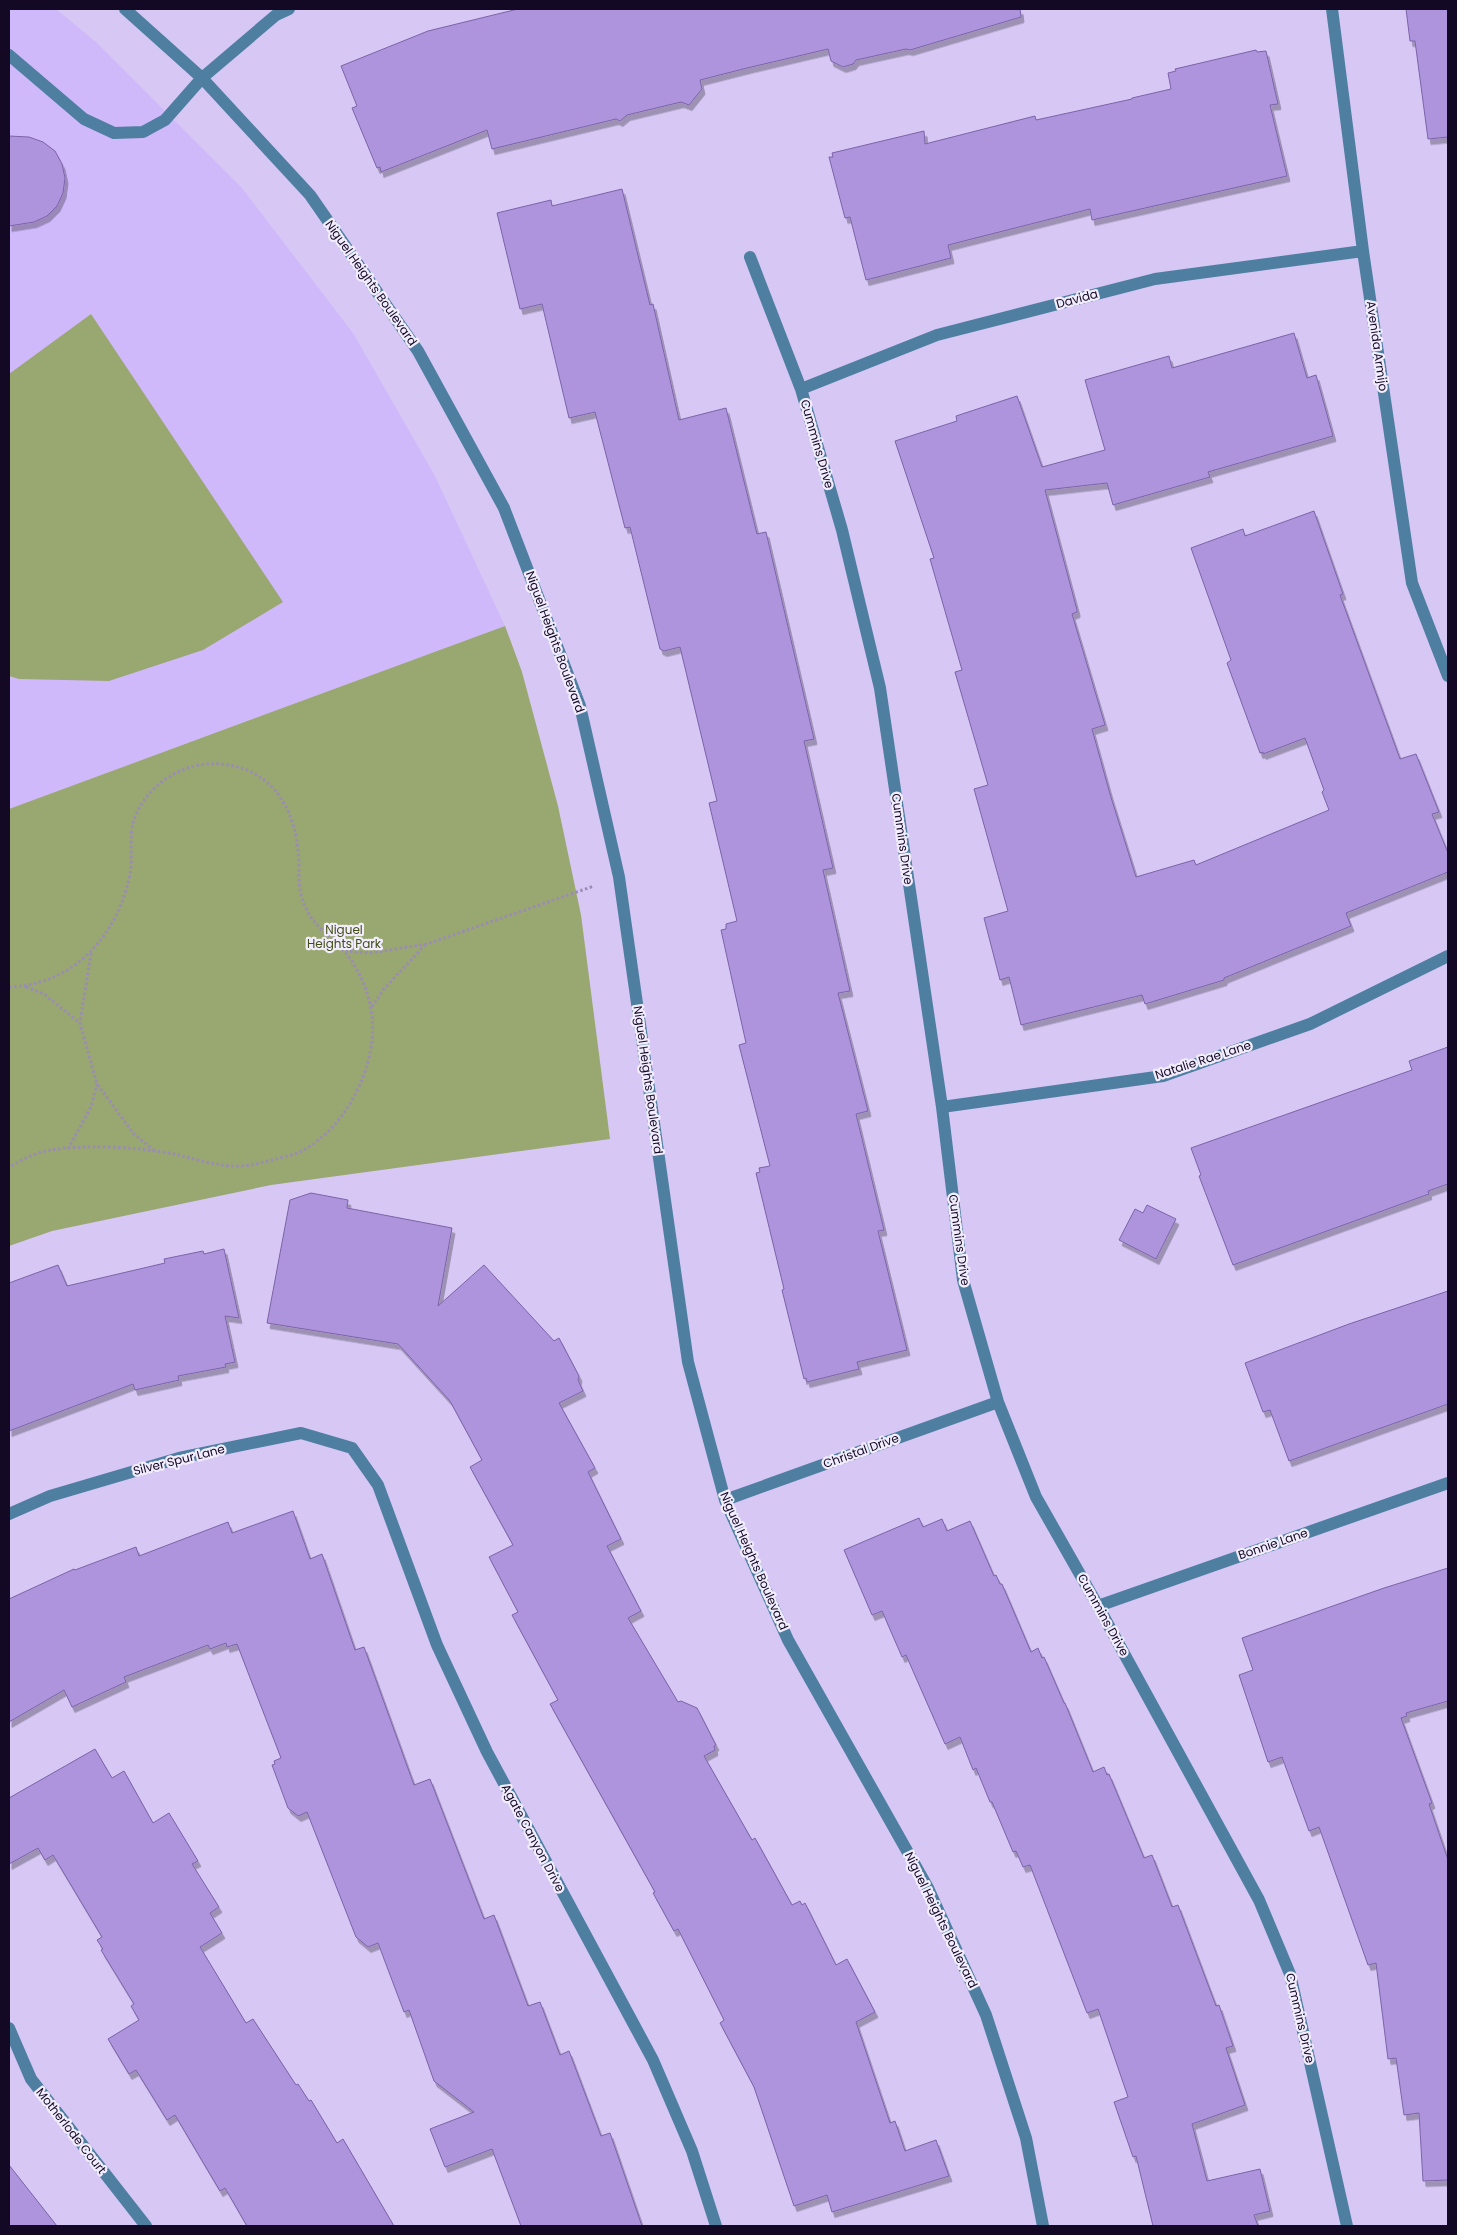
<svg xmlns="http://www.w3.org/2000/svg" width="1457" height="2235" font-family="Poppins,sans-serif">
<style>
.built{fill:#d0b9fb}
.green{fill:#99a770}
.building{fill:#ae94dd;stroke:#7c63a8;filter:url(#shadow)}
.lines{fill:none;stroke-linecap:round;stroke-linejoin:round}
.path{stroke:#9a8cb4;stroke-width:3;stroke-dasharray:2.5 2.5;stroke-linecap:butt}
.minor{stroke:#4e7fa0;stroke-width:12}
.labels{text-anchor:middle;stroke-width:4.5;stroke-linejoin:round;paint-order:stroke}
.street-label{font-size:12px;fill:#140924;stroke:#f2edfd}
.park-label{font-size:12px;fill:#424e15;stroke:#f2edfd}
</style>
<defs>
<filter id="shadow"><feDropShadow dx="3" dy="5.5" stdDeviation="0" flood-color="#0004"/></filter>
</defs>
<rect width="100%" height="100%" fill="#d6c7f4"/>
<!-- built -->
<path class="built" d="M 9,9 L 56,9 L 97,43 L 242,188 L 353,333 L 435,476 L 505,626 L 9,809 Z"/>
<!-- green -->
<path class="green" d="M 91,314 L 283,602 L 203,650 L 109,681 L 19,679 L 9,676 L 9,374 Z
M 505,626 L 522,672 L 558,806 L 581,915 L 610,1139 L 271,1185 L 52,1231 L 9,1246 L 9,809 Z"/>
<!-- building -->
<path class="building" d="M 518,9 L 1020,9 L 1021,17 L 910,50 L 906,49 L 856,60 L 853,64 L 843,67 L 831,61 L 828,49 L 747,68 L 700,80 L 702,89 L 689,105 L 681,102 L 627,115 L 620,121 L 616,119 L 492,149 L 487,130 L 381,172 L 380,167 L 377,168 L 352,108 L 357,106 L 341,66 L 428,31 Z
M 1406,9 L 1448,9 L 1448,137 L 1428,139 L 1415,41 L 1410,41 Z
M 1256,50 L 1257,52 L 1266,51 L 1278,104 L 1270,105 L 1287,176 L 1092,220 L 1090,209 L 948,245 L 951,258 L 866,280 L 850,217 L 845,218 L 829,157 L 833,157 L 832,153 L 924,131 L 925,144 L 1035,116 L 1036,120 L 1132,99 L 1132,98 L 1171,89 L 1168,73 L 1176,71 L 1175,69 Z
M 9,136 L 29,137 L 43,142 L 55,151 L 62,164 L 65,178 L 63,193 L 57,206 L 47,216 L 34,222 L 9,226 Z
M 622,189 L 650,305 L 653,304 L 679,420 L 726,408 L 757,534 L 766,532 L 814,739 L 804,741 L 833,868 L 823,870 L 850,991 L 838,993 L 868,1111 L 856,1114 L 884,1230 L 878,1231 L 907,1350 L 857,1362 L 859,1369 L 807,1382 L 806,1378 L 804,1379 L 782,1290 L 784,1289 L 756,1173 L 760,1172 L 759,1168 L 770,1166 L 739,1045 L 746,1043 L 721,930 L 726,929 L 726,924 L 737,921 L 709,803 L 717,801 L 680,647 L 664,651 L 660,649 L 630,527 L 625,528 L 595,412 L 569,418 L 542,304 L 520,309 L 497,213 L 551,200 L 552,206 Z
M 1294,333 L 1307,378 L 1316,375 L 1333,436 L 1208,472 L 1210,477 L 1113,505 L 1107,483 L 1045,490 L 1077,610 L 1077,612 L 1072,614 L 1105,725 L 1092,729 L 1110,794 L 1136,877 L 1194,860 L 1196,865 L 1329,810 L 1322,792 L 1324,790 L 1305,738 L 1263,754 L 1263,752 L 1260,753 L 1227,663 L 1231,660 L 1191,548 L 1243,529 L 1245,536 L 1314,511 L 1343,594 L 1340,595 L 1400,759 L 1416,754 L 1439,812 L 1432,814 L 1448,853 L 1448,872 L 1346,913 L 1351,926 L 1224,978 L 1224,980 L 1145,1004 L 1142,995 L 1021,1025 L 1009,977 L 1000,980 L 984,918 L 1008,911 L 974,789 L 988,785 L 955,672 L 962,670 L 930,559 L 934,558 L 895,441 L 957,421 L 956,416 L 1017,396 L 1042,467 L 1105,450 L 1085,380 L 1169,356 L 1172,368 Z
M 1448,1047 L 1448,1184 L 1428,1191 L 1429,1194 L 1233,1265 L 1199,1176 L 1201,1175 L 1191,1148 L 1412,1070 L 1409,1061 Z
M 311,1193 L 348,1200 L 347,1208 L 452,1228 L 438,1306 L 484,1265 L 554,1341 L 559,1338 L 579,1376 L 578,1380 L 583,1391 L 559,1403 L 595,1468 L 588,1472 L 621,1539 L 607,1546 L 641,1611 L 628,1618 L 678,1702 L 681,1701 L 697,1708 L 716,1745 L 714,1746 L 715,1750 L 704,1756 L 752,1840 L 755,1838 L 792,1905 L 800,1901 L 802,1905 L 805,1903 L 836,1965 L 847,1959 L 875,2012 L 856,2022 L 890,2123 L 895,2121 L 905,2151 L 936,2140 L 949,2176 L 832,2212 L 827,2195 L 794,2206 L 754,2087 L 720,2023 L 724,2020 L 678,1929 L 674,1931 L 653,1893 L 655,1892 L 550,1704 L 558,1700 L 512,1615 L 518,1612 L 489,1557 L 513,1545 L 470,1467 L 482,1460 L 450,1401 L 398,1344 L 267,1323 L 290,1200 Z
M 1147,1205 L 1176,1219 L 1156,1259 L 1119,1240 L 1135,1209 L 1143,1213 Z
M 224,1249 L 239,1318 L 225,1316 L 235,1362 L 225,1364 L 226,1367 L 178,1376 L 179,1380 L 135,1390 L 133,1384 L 9,1431 L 9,1283 L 58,1265 L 67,1286 L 165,1263 L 164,1259 L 203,1251 L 204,1254 Z
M 1448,1291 L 1448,1404 L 1289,1461 L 1270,1410 L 1263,1412 L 1245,1363 L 1349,1324 Z
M 293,1511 L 310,1559 L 322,1554 L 355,1650 L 364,1647 L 414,1785 L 430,1779 L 484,1919 L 494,1915 L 528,2006 L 540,2002 L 560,2055 L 569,2051 L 601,2136 L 610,2133 L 642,2226 L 521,2226 L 492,2149 L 445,2167 L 430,2129 L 474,2112 L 434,2081 L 409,2010 L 404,2012 L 378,1943 L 368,1947 L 356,1937 L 307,1812 L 298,1816 L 288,1808 L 272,1765 L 275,1764 L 274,1761 L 281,1758 L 237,1644 L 227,1647 L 226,1643 L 210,1649 L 208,1645 L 124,1677 L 126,1682 L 72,1707 L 64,1690 L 9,1722 L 9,1599 L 74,1569 L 75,1570 L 136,1547 L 139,1556 L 228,1522 L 232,1533 Z
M 919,1518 L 923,1527 L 942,1519 L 947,1531 L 970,1521 L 994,1576 L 996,1575 L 1000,1584 L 1002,1584 L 1031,1652 L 1038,1648 L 1042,1658 L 1044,1657 L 1064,1703 L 1065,1703 L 1093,1772 L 1104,1767 L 1107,1775 L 1109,1774 L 1144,1858 L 1152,1855 L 1172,1907 L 1178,1905 L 1216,2006 L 1219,2005 L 1233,2046 L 1226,2048 L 1245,2105 L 1192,2124 L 1207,2181 L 1260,2169 L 1270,2211 L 1254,2215 L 1258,2226 L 1153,2226 L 1136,2156 L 1133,2157 L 1114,2102 L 1128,2097 L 1098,2009 L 1087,2013 L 1030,1865 L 1023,1867 L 1016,1851 L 1013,1852 L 992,1802 L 990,1802 L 976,1768 L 973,1770 L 960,1737 L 945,1744 L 906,1655 L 902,1657 L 882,1611 L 872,1615 L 844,1550 Z
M 1448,1568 L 1448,1701 L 1406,1713 L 1407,1716 L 1401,1718 L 1432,1803 L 1429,1804 L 1448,1860 L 1448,2180 L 1423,2181 L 1419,2113 L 1404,2115 L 1396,2058 L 1388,2059 L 1376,1963 L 1368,1965 L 1319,1827 L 1309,1831 L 1282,1757 L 1268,1762 L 1239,1675 L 1253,1670 L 1242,1638 L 1384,1588 Z
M 95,1749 L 112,1778 L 124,1771 L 153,1823 L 169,1813 L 198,1861 L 192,1864 L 219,1907 L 210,1913 L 222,1933 L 200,1947 L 246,2023 L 253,2019 L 296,2085 L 298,2084 L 309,2101 L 311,2100 L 337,2143 L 343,2139 L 394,2226 L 247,2226 L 225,2188 L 220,2191 L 175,2115 L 167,2120 L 136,2070 L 129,2074 L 108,2039 L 139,2020 L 131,2006 L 134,2004 L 101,1950 L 103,1949 L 97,1940 L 102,1937 L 53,1855 L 45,1860 L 38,1848 L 9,1864 L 9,1798 Z
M 9,2165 L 57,2226 L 9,2226 Z"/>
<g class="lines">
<!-- path -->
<path class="path" d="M 345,951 L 370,953 L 427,944 L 594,886
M 91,953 L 80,1023 L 97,1084 L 134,1134 L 155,1151
M 9,987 C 74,985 118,935 130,874 C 133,858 129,839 133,823 C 143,787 182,761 219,764 C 277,768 299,816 299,868 C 298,896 304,913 325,933 C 332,939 340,945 345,952 C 381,998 380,1051 352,1100 C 340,1122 316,1148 291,1155 C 274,1159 258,1165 241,1166 C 218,1167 196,1159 174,1154 C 139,1147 86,1144 51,1150 C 37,1152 21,1160 9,1167
M 26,987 L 44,994 L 80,1023
M 372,1007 L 383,990 L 426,944
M 68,1149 L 91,1107 L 97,1084"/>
<!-- minor -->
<path class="minor" d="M 125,9 L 202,78 L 310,195 L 418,351 L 504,508 L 580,706 L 619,877 L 688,1362 L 725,1500 L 788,1640 L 928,1888 L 986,2015 L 1026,2138 L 1043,2226
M 1332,9 L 1363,251 L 1412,583 L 1448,676
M 9,55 L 84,119 L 114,133 L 143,132 L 165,120 L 202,78 L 276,15 L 289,9
M 750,257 L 801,389 L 842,530 L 880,688 L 942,1107 L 963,1280 L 998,1402 L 1036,1497 L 1098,1606 L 1259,1900 L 1290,1974 L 1347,2226
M 801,389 L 937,335 L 1155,279 L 1363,251
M 942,1107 L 1163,1076 L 1310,1024 L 1448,956
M 725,1500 L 998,1402
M 9,1514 L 50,1496 L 179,1458 L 301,1433 L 352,1448 L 378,1485 L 437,1645 L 487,1752 L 653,2060 L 692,2151 L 716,2226
M 1098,1606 L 1448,1483
M 9,2028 L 31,2079 L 146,2226"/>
</g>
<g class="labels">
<!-- street labels -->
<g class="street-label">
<text transform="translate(371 283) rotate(55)" y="4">Niguel Heights Boulevard</text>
<text transform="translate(1077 299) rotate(-15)" y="4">Davida</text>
<text transform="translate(1377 346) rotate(82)" y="4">Avenida Armijo</text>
<text transform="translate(817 444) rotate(74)" y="4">Cummins Drive</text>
<text transform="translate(555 642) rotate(70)" y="4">Niguel Heights Boulevard</text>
<text transform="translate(902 839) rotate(82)" y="4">Cummins Drive</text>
<text transform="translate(1203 1060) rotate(-18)" y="4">Natalie Rae Lane</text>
<text transform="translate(648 1080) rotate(82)" y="4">Niguel Heights Boulevard</text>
<text transform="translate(959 1240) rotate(82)" y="4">Cummins Drive</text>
<text transform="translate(861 1451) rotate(-20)" y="4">Christal Drive</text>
<text transform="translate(179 1460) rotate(-14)" y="4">Silver Spur Lane</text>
<text transform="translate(1273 1544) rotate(-19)" y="4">Bonnie Lane</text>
<text transform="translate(754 1561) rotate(66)" y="4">Niguel Heights Boulevard</text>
<text transform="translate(1103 1615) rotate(61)" y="4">Cummins Drive</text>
<text transform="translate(533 1838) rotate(62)" y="4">Agate Canyon Drive</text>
<text transform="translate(941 1920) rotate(64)" y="4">Niguel Heights Boulevard</text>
<text transform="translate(1300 2018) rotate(77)" y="4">Cummins Drive</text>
<text transform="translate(71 2131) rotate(52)" y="4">Motherlode Court</text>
</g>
<!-- park labels -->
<g class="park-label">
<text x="344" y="934">Niguel<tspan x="344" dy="14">Heights Park</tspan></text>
</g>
</g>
<!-- border -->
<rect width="1457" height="2235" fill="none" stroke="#140924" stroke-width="20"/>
</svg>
